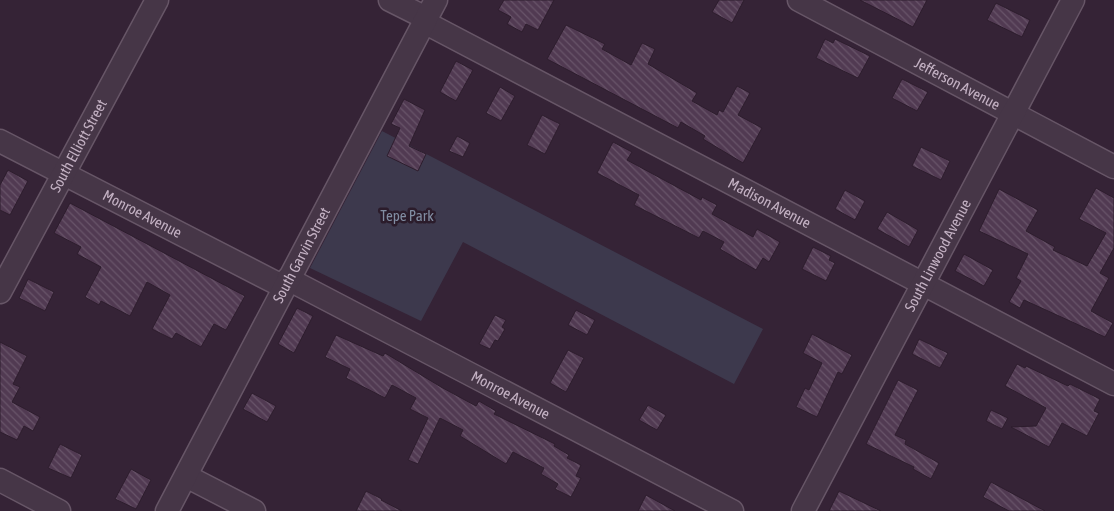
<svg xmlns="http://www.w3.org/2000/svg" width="1114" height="511" font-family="'Asap Condensed',sans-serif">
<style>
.park{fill:#3d394d}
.building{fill:url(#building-back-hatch);stroke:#2d1d2d}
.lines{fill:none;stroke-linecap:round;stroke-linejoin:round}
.minor-casing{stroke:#675667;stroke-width:25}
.minor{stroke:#463647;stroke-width:22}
.labels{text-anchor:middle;stroke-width:5;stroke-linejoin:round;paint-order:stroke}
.street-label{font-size:15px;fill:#c3b1c3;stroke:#2b1c2b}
.park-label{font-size:15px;fill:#818da2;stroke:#2b1c2b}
</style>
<defs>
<pattern id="building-back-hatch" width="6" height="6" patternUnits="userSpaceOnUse" patternTransform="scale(1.25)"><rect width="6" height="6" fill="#513a52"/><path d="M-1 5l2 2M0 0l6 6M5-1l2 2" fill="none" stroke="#685469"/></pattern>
</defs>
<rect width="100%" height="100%" fill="#352336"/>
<!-- park -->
<path class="park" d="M 382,131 L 763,329 L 734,384 L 463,242 L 421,321 L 310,268 Z"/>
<!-- building -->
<path class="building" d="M 504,0 L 554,0 L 538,30 L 526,24 L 522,32 L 507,24 L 511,17 L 498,10 Z
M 719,0 L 744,0 L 732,23 L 712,12 Z
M 860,0 L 927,0 L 913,27 Z
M 996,3 L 1030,20 L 1022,37 L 987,20 Z
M 566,25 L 605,44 L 602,49 L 631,65 L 642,43 L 655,49 L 648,64 L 697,93 L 692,101 L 717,115 L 719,110 L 723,112 L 737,86 L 750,93 L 738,115 L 762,128 L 743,163 L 703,139 L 705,136 L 681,122 L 678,128 L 547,59 Z
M 825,39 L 833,43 L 835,39 L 870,56 L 858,78 L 816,58 Z
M 456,61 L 473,70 L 456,101 L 440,92 Z
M 902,79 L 928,92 L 917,111 L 892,98 Z
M 500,87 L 515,96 L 501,121 L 486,113 Z
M 404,99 L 425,110 L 409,146 L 426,154 L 418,171 L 387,156 L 400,128 L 391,124 Z
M 542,115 L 560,124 L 545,154 L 527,145 Z
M 457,136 L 470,143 L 463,157 L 449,151 Z
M 613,142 L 632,152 L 627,160 L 701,200 L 702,197 L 717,205 L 712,214 L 753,237 L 757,229 L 780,242 L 769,262 L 763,258 L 756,270 L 720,249 L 724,242 L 703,231 L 699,238 L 634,205 L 639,195 L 597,173 Z
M 921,147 L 950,161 L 941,180 L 912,166 Z
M 8,170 L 28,181 L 10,215 L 0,210 L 0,185 Z
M 1096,188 L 1114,198 L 1114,248 L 1100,273 L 1109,278 L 1091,311 L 1113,323 L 1105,337 L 1024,300 L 1020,308 L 1009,302 L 1021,281 L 1016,278 L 1028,254 L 979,231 L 999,189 L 1038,210 L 1026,231 L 1055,247 L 1053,250 L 1087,266 L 1106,233 L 1079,219 Z
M 845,190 L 865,201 L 855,220 L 835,209 Z
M 70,203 L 245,296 L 226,330 L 214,324 L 201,347 L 176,333 L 172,339 L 152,329 L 170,295 L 147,282 L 130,316 L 101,301 L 99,305 L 85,297 L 101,267 L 77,254 L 81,247 L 54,233 Z
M 887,212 L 918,230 L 909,247 L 877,229 Z
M 813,247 L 831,256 L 829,260 L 835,263 L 826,281 L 802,269 Z
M 964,254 L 993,270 L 984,286 L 955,271 Z
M 28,279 L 54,292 L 45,311 L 19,298 Z
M 297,308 L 313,316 L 294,353 L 278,344 Z
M 576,310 L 595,320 L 587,335 L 568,325 Z
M 495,315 L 506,320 L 502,327 L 505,329 L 498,341 L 495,340 L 490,349 L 479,344 Z
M 812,334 L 852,355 L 842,374 L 838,372 L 817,417 L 796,407 L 805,388 L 809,390 L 822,363 L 803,353 Z
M 336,335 L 383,356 L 385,353 L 441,387 L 476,406 L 479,401 L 496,411 L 494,414 L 555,444 L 554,446 L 569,455 L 567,458 L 581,465 L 576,476 L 581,478 L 571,497 L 555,489 L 558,484 L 541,474 L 544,468 L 513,452 L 506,464 L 460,436 L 463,430 L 440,418 L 418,464 L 408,460 L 428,418 L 410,409 L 416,398 L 392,385 L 385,398 L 346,378 L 350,369 L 325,357 Z
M 919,339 L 948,353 L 940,368 L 912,354 Z
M 0,342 L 27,356 L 13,384 L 20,387 L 12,402 L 40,417 L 33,431 L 24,426 L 17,440 L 0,432 Z
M 568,350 L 584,358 L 566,392 L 550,383 Z
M 1017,364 L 1025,368 L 1026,366 L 1068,386 L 1070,384 L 1100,399 L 1094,411 L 1099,413 L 1087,436 L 1062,423 L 1049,447 L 1011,427 L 1036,426 L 1046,408 L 1005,386 Z
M 898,380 L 918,390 L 895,435 L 906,440 L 905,444 L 939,463 L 931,479 L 913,469 L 914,467 L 866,444 Z
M 252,393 L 276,406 L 267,422 L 243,409 Z
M 648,405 L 666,415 L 657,430 L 639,420 Z
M 991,410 L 1008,418 L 1002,429 L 986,421 Z
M 60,444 L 82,455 L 71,478 L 48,468 Z
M 131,469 L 151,480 L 136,509 L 115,499 Z
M 991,482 L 1045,511 L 1009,511 L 983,497 Z
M 366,491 L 382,499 L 381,500 L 402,511 L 356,511 Z
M 839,491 L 881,511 L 829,511 Z
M 646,495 L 675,511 L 638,511 Z"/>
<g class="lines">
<defs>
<g id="minor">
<path d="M 390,0 L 426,18"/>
<path id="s1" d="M 799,0 L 1114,167"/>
<path id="s2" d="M 424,22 L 1114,384"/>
<path id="s3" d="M 0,141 L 284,287"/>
<path id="s4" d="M 288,279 L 732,511"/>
<path id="s5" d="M 0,292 L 157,0"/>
<path d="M 186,476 L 254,511"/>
<path d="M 0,480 L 59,511"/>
<path id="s6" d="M 167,511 L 436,0"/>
<path id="s7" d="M 803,511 L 1073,0"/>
</g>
</defs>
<!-- minor casing -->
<use href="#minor" class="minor-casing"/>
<!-- minor -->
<use href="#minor" class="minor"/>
</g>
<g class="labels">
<!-- street labels -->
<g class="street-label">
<text dy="5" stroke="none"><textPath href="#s1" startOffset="179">Jefferson Avenue</textPath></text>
<text dy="5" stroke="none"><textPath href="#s5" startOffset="166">South Elliott Street</textPath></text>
<text dy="5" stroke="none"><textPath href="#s2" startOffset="390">Madison Avenue</textPath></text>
<text dy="5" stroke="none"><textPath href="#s3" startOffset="160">Monroe Avenue</textPath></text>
<text dy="5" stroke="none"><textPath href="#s6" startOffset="289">South Garvin Street</textPath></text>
<text dy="5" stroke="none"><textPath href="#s7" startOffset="289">South Linwood Avenue</textPath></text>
<text dy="5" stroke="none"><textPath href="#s4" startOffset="251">Monroe Avenue</textPath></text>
</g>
<!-- park labels -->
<g class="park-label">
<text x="407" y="221">Tepe Park</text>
</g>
</g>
</svg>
